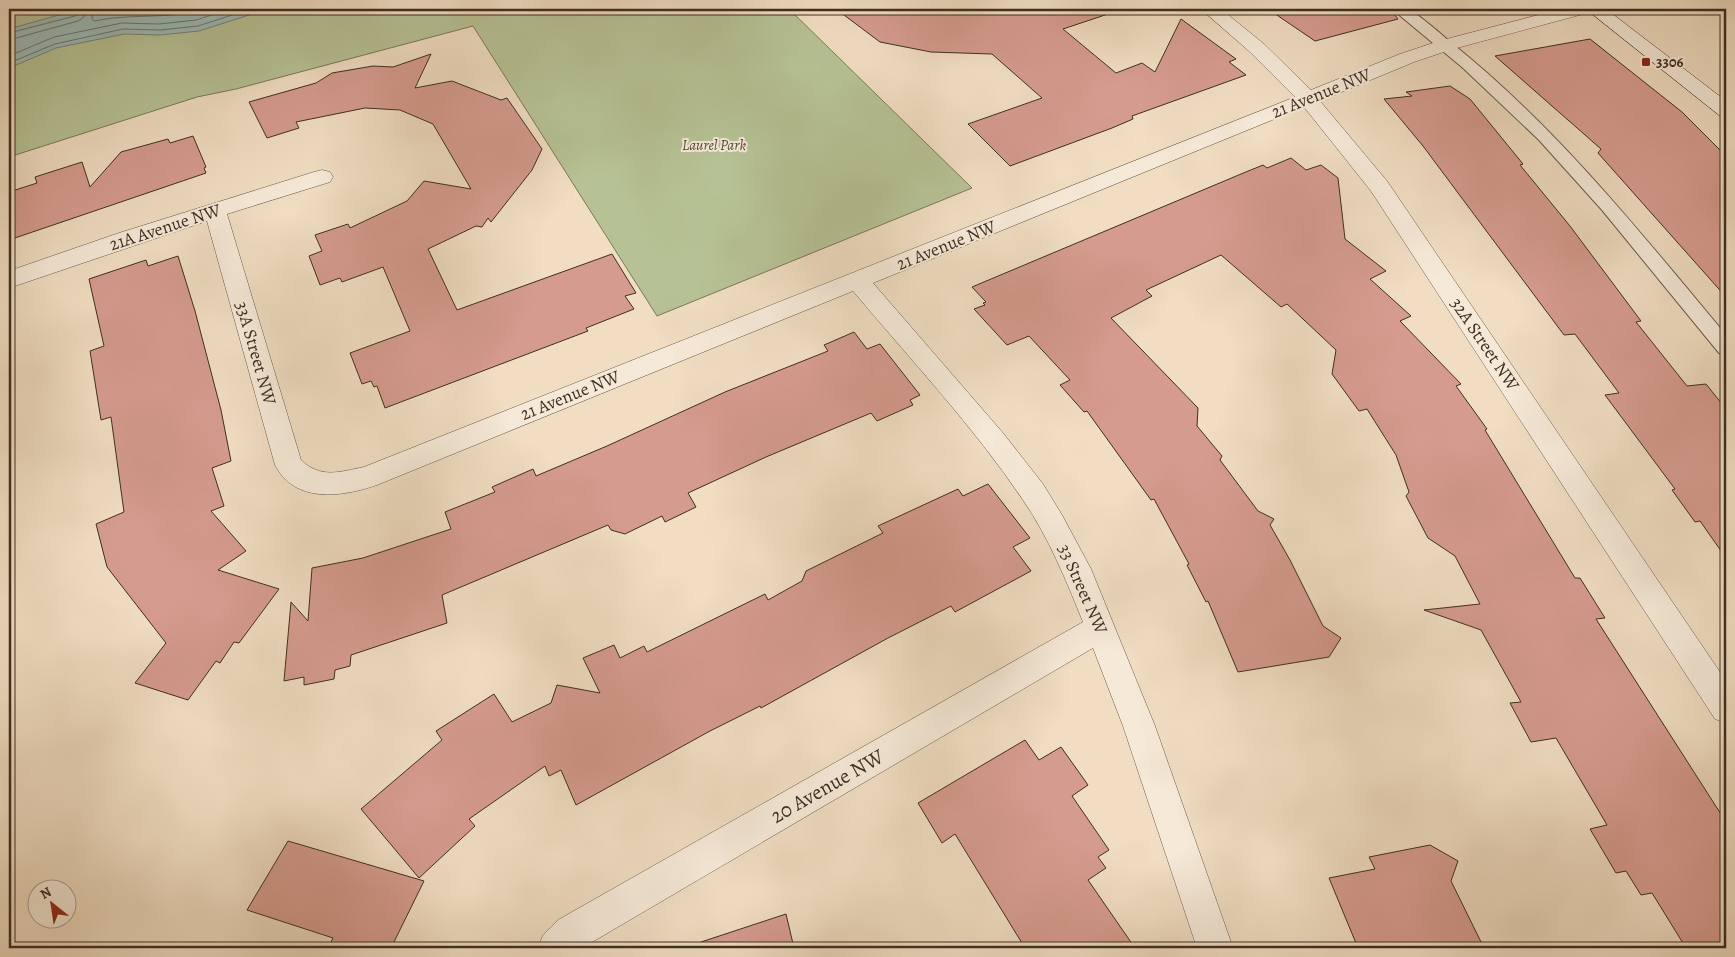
<svg xmlns="http://www.w3.org/2000/svg" width="1735" height="957" font-family="Alegreya,serif">
<style>
.green{fill:#b6c295;stroke:#7a785c}
.water{fill:#9bbbb8;stroke:#76837c}
.lines{fill:none;stroke-linecap:round;stroke-linejoin:round}
.shore{stroke:#6c756e;stroke-width:1}
.building{fill:#d59b8e;stroke:#3e2f23}
.lane-casing{stroke:#6a5a4b;stroke-width:2}
.street-casing{stroke:#6a5a4b;stroke-width:1}
.secondary-casing{stroke:#3e2f23;stroke-width:1}
.lane{fill:#f5e9d7;fill-rule:evenodd}
.street{fill:#f5e9d7;fill-rule:evenodd}
.secondary{fill:#f5e9d7;fill-rule:evenodd}
.poi-dot{fill:#8f2418;stroke:#f5e9d7;stroke-width:2}
.labels{text-anchor:middle;stroke-width:4;stroke-linejoin:round;paint-order:stroke}
.far-poi-label{font-size:15px;font-weight:bold;fill:#3e2f23;stroke:#f5e9d7;text-anchor:start}
.far-park-label{font-size:15px;font-style:italic;fill:#564c3a;stroke:#f5e9d7}
.street-label{font-size:18px;fill:#3e2f23;stroke:#f5e9d7}
.near-street-label{font-size:21px;fill:#3e2f23;stroke:#f5e9d7}
</style>
<rect width="100%" height="100%" fill="#f0ddc2"/>
<filter id="stains"><feTurbulence type="fractalNoise" baseFrequency=".004" numOctaves="4"/><feColorMatrix values="0 0 0 0 .2 0 0 0 0 .09 0 0 0 0 .02 0 0 0 .5 -.17"/></filter>
<radialGradient id="worn" r=".72"><stop offset=".6" stop-color="#630" stop-opacity="0"/><stop offset="1" stop-color="#630" stop-opacity=".3"/></radialGradient>
<!-- green -->
<path class="green" d="M 9,9 L 789,9 L 972,188 L 657,316 L 473,26 L 236,89 L 197,97 L 9,157 Z"/>
<!-- water -->
<path class="water" d="M 80,9 L 268,9 L 199,31 L 160,35 L 124,34 L 56,48 L 9,68 L 9,29 Z"/>
<g class="lines">
<!-- shore -->
<path class="shore" d="M 93,9 L 92,19 L 94,21 C 131,13 169,20 205,9
M 9,33 L 75,16 L 80,9
M 9,40 L 78,21 L 84,17 L 86,9
M 9,56 L 54,37 L 122,23 L 159,24 L 196,20 L 230,9
M 9,63 L 55,44 L 123,29 L 160,30 L 198,26 L 251,9"/>
</g>
<!-- building -->
<path class="building" d="M 836,9 L 1107,9 L 1108,14 L 1063,29 L 1116,73 L 1142,63 L 1155,72 L 1181,19 L 1236,59 L 1229,62 L 1246,75 L 1132,116 L 1133,119 L 1112,128 L 1010,166 L 968,124 L 1042,98 L 992,54 L 931,52 L 880,42 Z
M 1268,9 L 1390,9 L 1398,19 L 1315,41 Z
M 1590,39 L 1682,112 L 1726,156 L 1726,297 L 1598,153 L 1601,149 L 1495,56 Z
M 431,54 L 415,88 L 452,81 L 501,100 L 507,98 L 542,149 L 532,170 L 491,222 L 488,218 L 482,227 L 476,226 L 428,249 L 457,310 L 612,254 L 636,293 L 625,296 L 634,309 L 586,328 L 588,331 L 385,408 L 377,386 L 374,387 L 371,381 L 362,384 L 350,353 L 410,331 L 383,267 L 342,282 L 340,278 L 320,285 L 309,256 L 322,251 L 315,235 L 348,224 L 350,228 L 407,201 L 424,181 L 471,189 L 433,124 L 400,110 L 365,108 L 296,122 L 299,128 L 267,138 L 249,102 L 316,83 L 332,73 L 373,66 L 393,67 Z
M 1450,86 L 1470,99 L 1523,164 L 1520,165 L 1570,226 L 1641,321 L 1636,322 L 1687,386 L 1706,384 L 1726,409 L 1726,558 L 1700,521 L 1695,522 L 1672,490 L 1675,489 L 1605,395 L 1619,393 L 1575,334 L 1564,335 L 1423,146 L 1384,99 L 1412,96 L 1406,92 Z
M 193,136 L 206,167 L 204,168 L 206,173 L 9,240 L 9,192 L 37,183 L 35,177 L 82,162 L 90,187 L 121,152 L 168,139 L 170,143 Z
M 1291,158 L 1306,170 L 1321,165 L 1338,178 L 1345,239 L 1386,271 L 1370,279 L 1411,316 L 1400,321 L 1461,384 L 1456,386 L 1487,429 L 1485,430 L 1575,578 L 1580,578 L 1605,618 L 1596,619 L 1726,822 L 1726,948 L 1686,948 L 1652,893 L 1641,895 L 1626,871 L 1616,873 L 1590,829 L 1607,825 L 1556,738 L 1531,742 L 1510,703 L 1521,702 L 1481,630 L 1424,610 L 1480,604 L 1455,556 L 1428,538 L 1406,496 L 1409,492 L 1396,455 L 1367,409 L 1359,411 L 1332,374 L 1336,350 L 1287,304 L 1281,307 L 1221,255 L 1146,290 L 1152,296 L 1111,318 L 1198,408 L 1197,426 L 1222,456 L 1220,460 L 1258,511 L 1274,519 L 1270,525 L 1290,560 L 1323,626 L 1341,638 L 1329,657 L 1238,672 L 1208,601 L 1206,602 L 1187,565 L 1189,564 L 1154,499 L 1151,500 L 1087,411 L 1084,412 L 1060,385 L 1070,380 L 1029,336 L 1007,345 L 974,309 L 985,305 L 983,303 L 986,302 L 972,287 L 1241,174 L 1263,165 L 1267,168 Z
M 178,256 L 195,311 L 221,410 L 231,461 L 212,468 L 224,506 L 211,511 L 246,551 L 218,570 L 279,589 L 239,643 L 234,642 L 220,663 L 216,661 L 188,700 L 135,683 L 166,643 L 107,567 L 96,524 L 124,512 L 111,417 L 101,420 L 90,351 L 104,346 L 89,279 L 146,260 L 148,266 Z
M 854,332 L 867,349 L 880,344 L 920,395 L 910,400 L 913,405 L 877,421 L 871,413 L 766,457 L 688,493 L 696,507 L 665,522 L 662,516 L 625,534 L 611,530 L 608,525 L 442,595 L 447,623 L 351,655 L 350,666 L 335,670 L 334,679 L 304,685 L 304,677 L 284,681 L 291,602 L 308,621 L 312,568 L 363,558 L 451,529 L 445,512 L 495,492 L 492,487 L 533,469 L 536,476 L 607,446 L 725,392 L 828,351 L 824,345 Z
M 988,484 L 1030,538 L 1013,547 L 1031,571 L 955,612 L 951,606 L 888,638 L 761,708 L 760,706 L 710,731 L 576,805 L 561,770 L 549,776 L 545,766 L 469,819 L 475,826 L 419,878 L 361,809 L 442,740 L 436,731 L 494,694 L 512,722 L 551,703 L 557,685 L 600,693 L 583,658 L 614,645 L 620,658 L 644,646 L 647,652 L 765,594 L 768,600 L 802,581 L 806,571 L 883,533 L 878,526 L 958,489 L 963,496 Z
M 1025,740 L 1039,760 L 1061,747 L 1088,785 L 1072,796 L 1109,850 L 1098,857 L 1106,868 L 1088,880 L 1135,948 L 1025,948 L 955,834 L 942,843 L 918,803 Z
M 288,841 L 424,881 L 391,948 L 352,948 L 331,942 L 333,938 L 247,910 Z
M 1430,845 L 1458,861 L 1451,881 L 1484,948 L 1358,948 L 1329,878 L 1375,869 L 1369,857 Z
M 786,914 L 794,948 L 702,948 L 701,942 Z"/>
<g class="lines">
<defs>
<path id="lane" d="M 1392,9 C 1396,9 1403,8 1407,9 C 1415,11 1441,34 1449,41 C 1555,125 1640,232 1726,335 L 1726,355 L 1719,353 L 1602,210 L 1539,140 L 1463,68 Z"/>
<path id="street" d="M 1201,9 L 1221,9 L 1264,44 L 1311,90 L 1400,54 L 1439,41 L 1561,9 L 1590,9 L 1587,13 L 1453,49 L 1414,62 L 1320,101 L 1387,181 L 1726,681 L 1726,723 L 1715,719 L 1371,191 L 1304,107 L 873,283 L 1003,433 L 1043,484 L 1062,515 L 1091,569 L 1155,726 L 1233,948 L 1197,948 L 1123,726 L 1093,648 L 582,948 L 538,948 L 543,935 L 558,920 L 1083,622 C 1066,580 1049,538 1023,500 C 974,427 910,359 853,291 L 377,485 C 342,497 295,504 275,465 L 207,221 L 9,288 L 9,271 L 119,233 L 314,172 L 322,170 L 330,172 L 333,177 L 330,182 L 227,214 L 301,460 C 321,479 339,472 364,467 L 1295,97 L 1250,52 Z"/>
<path id="secondary" d="M 1586,9 L 1606,9 L 1726,101 L 1726,117 L 1719,115 Z"/>
</defs>
<!-- lane casing -->
<use href="#lane" class="lane-casing"/>
<!-- street casing -->
<use href="#street" class="street-casing"/>
<!-- secondary casing -->
<use href="#secondary" class="secondary-casing"/>
<!-- lane -->
<use href="#lane" class="lane"/>
<!-- street -->
<use href="#street" class="street"/>
<!-- secondary -->
<use href="#secondary" class="secondary"/>
</g>
<!-- markers -->
<rect class="poi-dot" x="1641" y="57" width="10" height="10" rx="2.5"/>
<g class="labels">
<!-- far-poi labels -->
<g class="far-poi-label">
<text x="1656" y="67">3306</text>
</g>
<!-- far-park labels -->
<g class="far-park-label">
<text x="714" y="150">Laurel Park</text>
</g>
<!-- street labels -->
<g class="street-label">
<text transform="translate(1321 93) rotate(-22)" y="6">21 Avenue NW</text>
<text transform="translate(165 227) rotate(-18)" y="6">21A Avenue NW</text>
<text transform="translate(946 245) rotate(-22)" y="6">21 Avenue NW</text>
<text transform="translate(1485 344) rotate(56)" y="6">32A Street NW</text>
<text transform="translate(256 353) rotate(74)" y="6">33A Street NW</text>
<text transform="translate(570 395) rotate(-22)" y="6">21 Avenue NW</text>
<text transform="translate(1083 589) rotate(66)" y="6">33 Street NW</text>
</g>
<!-- near-street labels -->
<g class="near-street-label">
<text transform="translate(827 786) rotate(-30)" y="7">20 Avenue NW</text>
</g>
</g>
<!-- margin -->
<rect width="1735" height="957" fill="none" stroke="#f0ddc2" stroke-width="30"/>
<rect x="10" y="10" width="1715" height="937" fill="none" stroke="#3e2f23" stroke-width="2.5"/>
<rect x="15" y="15" width="1705" height="927" fill="none" stroke="#3e2f23"/>
<!-- north arrow -->
<g transform="translate(52 904) rotate(330)"><circle r="24" fill="#f5e9d7" stroke="#ac9f8f"/>
<path d="M0-4L9 19L0 12L-9 19Z" fill="#8f2418"/>
<text y="-8" font-size="14" font-weight="bold" text-anchor="middle" fill="#3e2f23">N</text>
</g>
<rect width="100%" height="100%" filter="url(#stains)"/>
<rect width="100%" height="100%" fill="url(#worn)"/>
</svg>
